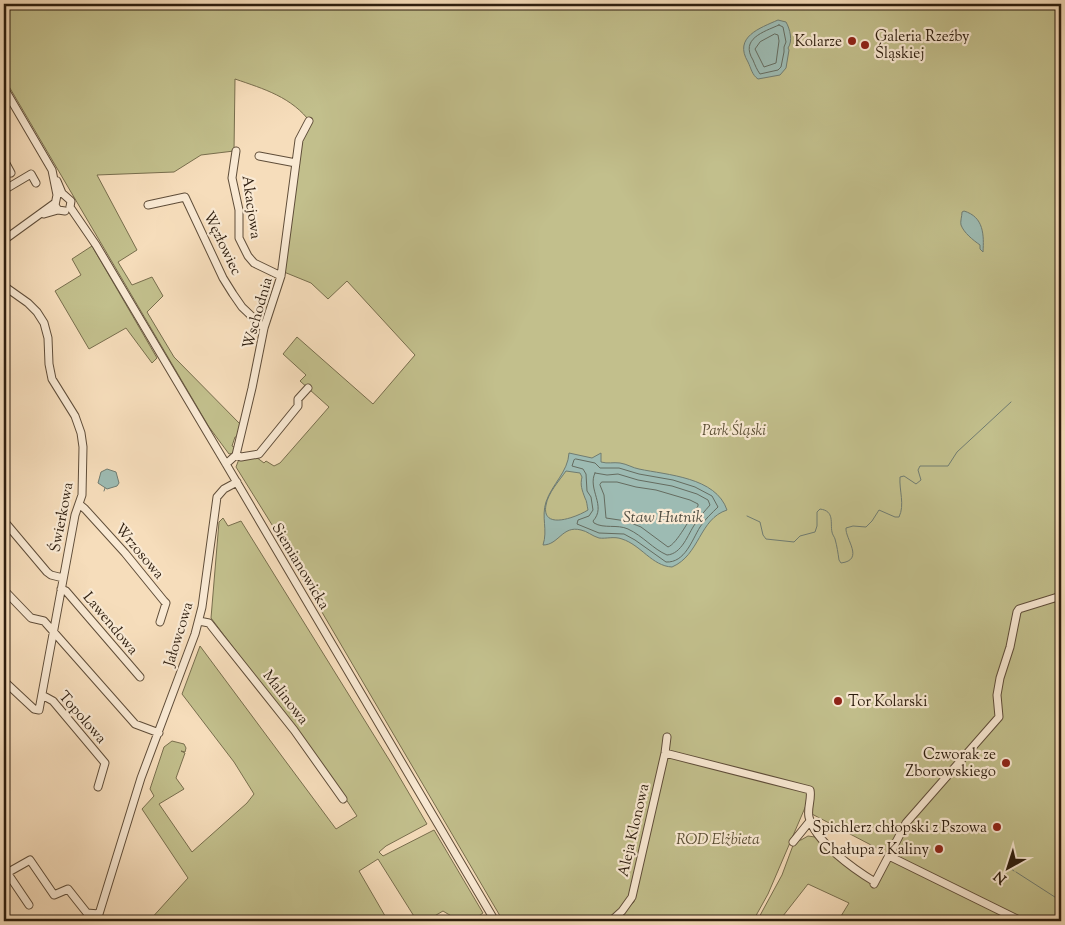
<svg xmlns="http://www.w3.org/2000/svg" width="1065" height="925" font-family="'Sorts Mill Goudy',serif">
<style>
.green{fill:#c2bf8c;stroke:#786e4d}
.water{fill:#9dbbb3;stroke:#707c71;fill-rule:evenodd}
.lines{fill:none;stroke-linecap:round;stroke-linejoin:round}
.shore{stroke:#656c60;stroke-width:1}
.stream{stroke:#707c71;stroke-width:1}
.minor-casing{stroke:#5f4d39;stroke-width:9}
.minor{stroke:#f9e9d3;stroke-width:7}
.poi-dot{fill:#8f2418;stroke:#f9e9d3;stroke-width:2}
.labels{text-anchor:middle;stroke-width:4.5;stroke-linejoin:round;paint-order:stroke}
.poi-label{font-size:15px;fill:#2d1d0e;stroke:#f9e9d3;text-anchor:end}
.street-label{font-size:15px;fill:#2d1d0e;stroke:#f9e9d3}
.park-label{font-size:15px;font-style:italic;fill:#5a4e34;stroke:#f9e9d3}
.water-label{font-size:16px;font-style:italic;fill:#4f4c40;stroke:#f9e9d3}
</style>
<rect width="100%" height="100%" fill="#f6ddbb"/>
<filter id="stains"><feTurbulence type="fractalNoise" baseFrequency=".004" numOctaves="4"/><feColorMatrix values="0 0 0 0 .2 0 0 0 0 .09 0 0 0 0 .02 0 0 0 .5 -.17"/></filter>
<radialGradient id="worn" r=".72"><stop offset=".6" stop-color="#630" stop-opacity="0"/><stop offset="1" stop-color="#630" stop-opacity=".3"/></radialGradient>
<!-- green -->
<path class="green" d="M 4,4 L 1061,4 L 1061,921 L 1025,921 L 892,856 L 810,813 L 812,792 L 667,752 L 630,896 L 623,906 L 606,921 L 503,921 L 275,532 L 274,528 L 236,467 L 239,459 L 256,457 L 264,463 L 266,461 L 274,466 L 280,463 L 329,407 L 300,381 L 306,375 L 283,354 L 297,337 L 373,404 L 415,355 L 347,281 L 328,299 L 311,283 L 284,272 L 301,142 L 311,123 C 292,97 264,89 235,79 L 234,151 L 201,155 L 174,172 L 97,175 L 137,250 L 118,262 L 132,285 L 152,277 L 163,296 L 147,312 L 174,357 L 242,426 L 239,437 L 235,437 L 232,446 L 236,448 L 234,453 L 229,454 L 209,427 L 4,78 Z
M 92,246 L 157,358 L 152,363 L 126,328 L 89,349 L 55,291 L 81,275 L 72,259 Z
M 223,518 L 228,526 L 241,521 L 393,766 L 427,824 L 386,846 L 379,852 L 383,856 L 434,830 L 483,913 C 467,925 459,921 443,911 L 426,921 L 417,921 L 378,859 L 359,871 L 388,921 L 149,921 L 188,878 L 142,809 L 154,796 L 150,789 L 164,747 L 172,741 L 184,744 L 186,748 L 185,752 L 181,751 L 185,753 L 176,778 L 184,789 L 159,804 L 192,852 L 247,803 L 254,794 L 234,762 L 182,694 L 200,646 L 336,829 L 357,816 L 328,772 L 211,618 L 219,522 Z
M 667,754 L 806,789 L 810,796 L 768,894 L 753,921 L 615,921 L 634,902 Z
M 808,836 L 815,837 L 823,842 L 874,883 L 889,859 L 1017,921 L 838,921 L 849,903 L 808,884 L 779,921 L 757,921 L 782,875 L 795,840 L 801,840 Z"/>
<!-- water -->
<path class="water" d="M 778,20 L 786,22 C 790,29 793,41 788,48 L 789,50 L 786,68 L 780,75 L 758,79 C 752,75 751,68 748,62 C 733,37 760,28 778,20 Z
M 964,211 C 984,217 984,235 983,252 L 980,249 L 980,245 C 973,240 964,233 961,225 C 960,222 962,216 962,212 Z
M 569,453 L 592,458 L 601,453 L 601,462 C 608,464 613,462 620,463 C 627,464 633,468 639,469 C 667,475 716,477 727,510 C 699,519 700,555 672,567 C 652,566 641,545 622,539 C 614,536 606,539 599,538 C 592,536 587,531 581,530 C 562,525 559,545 543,545 C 548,530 541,517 546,502 C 552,484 568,472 569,453 ZM 566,471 L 580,473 L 582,477 C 580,485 582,490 585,498 C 587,501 587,506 588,510 C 577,517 541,531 546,505 C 548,493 559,481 566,471 Z
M 107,469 L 116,472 L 119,483 L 117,486 L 107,489 L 98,483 L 101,472 Z"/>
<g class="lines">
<!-- shore -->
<path class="shore" d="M 779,25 L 783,27 L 786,42 L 784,47 L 784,52 L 781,67 L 778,70 L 760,74 C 757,70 755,65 753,60 C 740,39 763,32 779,25 Z
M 775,34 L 778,35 L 779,41 L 776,63 L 764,67 L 755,49 L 760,42 Z
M 576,459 L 595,463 L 600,468 L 619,468 L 639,474 L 673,480 L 695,487 L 712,496 L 718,507 C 712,513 705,519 700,527 C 692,540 685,563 666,562 L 635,540 L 624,534 L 599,533 L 577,524 L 578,520 L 589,516 L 593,510 L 591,497 L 587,491 L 586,474 L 583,469 L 572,466 L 574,460 Z
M 595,473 L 607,475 L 618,474 L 638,480 L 672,486 L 697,494 L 708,500 L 710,505 C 705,511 699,517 695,524 C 688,534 682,554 667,555 C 653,549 643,536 628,529 C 617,524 604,529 594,523 L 593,521 C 607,506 587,489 595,473 Z
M 602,482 L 617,482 L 636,487 L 656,490 L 690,500 L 698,504 L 698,506 C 691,516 677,544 668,547 L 641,527 L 626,521 L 606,518 L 604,495 L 600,485 Z"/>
<!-- stream -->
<path class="stream" d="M 104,491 L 105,488
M 747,516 L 760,522 L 763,535 L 766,539 L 794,542 L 800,536 L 815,532 L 817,526 L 817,512 L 820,509 C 835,511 830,523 832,532 C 832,534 835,538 835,539 C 837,546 838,553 839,560 L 841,563 C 865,560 845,539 846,528 L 853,526 L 866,527 L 872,521 L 879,510 L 895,517 L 899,517 C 905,505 899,490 900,477 L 904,476 L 916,484 L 921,480 L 918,470 L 920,466 L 948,466 L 957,452 L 1011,402
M 1007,866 L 1014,871
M 1016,872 L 1061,901"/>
<defs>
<path id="minor" d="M 4,88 L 52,170 L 57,195 L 55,205 L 58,210
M 236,151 L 232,178 L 239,210 L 239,238 L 248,256 L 254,263 L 281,276
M 259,156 L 296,163
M 4,160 L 11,173
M 57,181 L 62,193 L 71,201 L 70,207
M 4,190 L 31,174 L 36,183
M 148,205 L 185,197 L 223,278 L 233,294 L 242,307 L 264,328
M 70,207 L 96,245 L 226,464 L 495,921
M 44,214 L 58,210 L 65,211
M 4,240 L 55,203
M 4,286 L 28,303 L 37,312 L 44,323 L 48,338 L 49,364 L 52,379 L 75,416 L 81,433 L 83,447 L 82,495 L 75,515 L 39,710 L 34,709 L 4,681
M 236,455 L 241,457 L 259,454 L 298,406 L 298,399 L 308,388
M 226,464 L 236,455 L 252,388 L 264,328 L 281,276 L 299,140 L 309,121
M 79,504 L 85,509 L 125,553 L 164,601 L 166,603 L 160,622
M 4,521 L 47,572 L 51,575 L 63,578
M 61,589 L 66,591 L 140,677
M 4,590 L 31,618 L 44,621 L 135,724 L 159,733
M 199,621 L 209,623 L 220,637 L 294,730 L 343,799
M 42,695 L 53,701 L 105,763 L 98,787
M 665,753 L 810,790 C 812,799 807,808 809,817 C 815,842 855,870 875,882
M 793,842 L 810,821
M 889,856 L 1021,921
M 4,868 L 29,905
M 7,873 L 30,860 L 54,895 L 68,889 L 87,913 L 99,914 L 141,778 L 195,634 L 202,607 L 217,497 L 224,489 L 237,482
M 874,884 L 906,823 L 999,717 L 997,695 L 1000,678 L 1010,647 L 1017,612 L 1019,609 L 1061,596
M 611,921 L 622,911 L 632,897 L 665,753 L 667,737
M 791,921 L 792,920"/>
</defs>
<!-- minor casing -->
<use href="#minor" class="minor-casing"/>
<!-- minor -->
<use href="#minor" class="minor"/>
</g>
<!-- markers -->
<g class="poi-dot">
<circle cx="852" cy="41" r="5"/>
<circle cx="865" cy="45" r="5"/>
<circle cx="838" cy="701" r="5"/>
<circle cx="1006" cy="763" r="5"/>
<circle cx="997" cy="827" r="5"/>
<circle cx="939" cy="849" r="5"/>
</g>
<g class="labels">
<!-- poi labels -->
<g class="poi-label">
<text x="875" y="41" text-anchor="start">Galeria Rzeźby<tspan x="875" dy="17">Śląskiej</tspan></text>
<text x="842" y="46">Kolarze</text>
<text x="848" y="706" text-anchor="start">Tor Kolarski</text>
<text x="996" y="759">Czworak ze<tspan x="996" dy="17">Zborowskiego</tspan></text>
<text x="987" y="832">Spichlerz chłopski z Pszowa</text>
<text x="929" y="854">Chałupa z Kaliny</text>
</g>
<!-- street labels -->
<g class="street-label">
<text transform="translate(252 207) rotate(82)" y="5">Akacjowa</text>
<text transform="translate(223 243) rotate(64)" y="5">Węzłowiec</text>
<text transform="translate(257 313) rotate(-74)" y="5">Wschodnia</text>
<text transform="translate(61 517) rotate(-79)" y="5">Świerkowa</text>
<text transform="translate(140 551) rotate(50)" y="5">Wrzosowa</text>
<text transform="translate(301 566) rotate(59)" y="5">Siemianowicka</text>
<text transform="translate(111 623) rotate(50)" y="5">Lawendowa</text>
<text transform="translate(178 634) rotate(-73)" y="5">Jałowcowa</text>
<text transform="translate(286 697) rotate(52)" y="5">Malinowa</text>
<text transform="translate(83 717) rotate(49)" y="5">Topolowa</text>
<text transform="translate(633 830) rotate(-77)" y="5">Aleja Klonowa</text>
</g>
<!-- park labels -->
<g class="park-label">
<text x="734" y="435">Park Śląski</text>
<text x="718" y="844">ROD Elżbieta</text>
</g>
<!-- water labels -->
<g class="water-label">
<text x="663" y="522">Staw Hutnik</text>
</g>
</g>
<!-- margin -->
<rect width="1065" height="925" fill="none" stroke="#f6ddbb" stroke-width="20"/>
<rect x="5" y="5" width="1055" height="915" fill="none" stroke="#2d1d0e" stroke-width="2.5"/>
<rect x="10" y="10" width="1045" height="905" fill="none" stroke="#2d1d0e"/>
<!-- north arrow -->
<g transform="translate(1008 868) rotate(219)" stroke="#f9e9d3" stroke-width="4" paint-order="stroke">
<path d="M0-4L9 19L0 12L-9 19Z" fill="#2d1d0e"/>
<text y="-8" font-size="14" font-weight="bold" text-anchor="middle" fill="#2d1d0e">N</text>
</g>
<rect width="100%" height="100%" filter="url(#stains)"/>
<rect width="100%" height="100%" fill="url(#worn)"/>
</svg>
